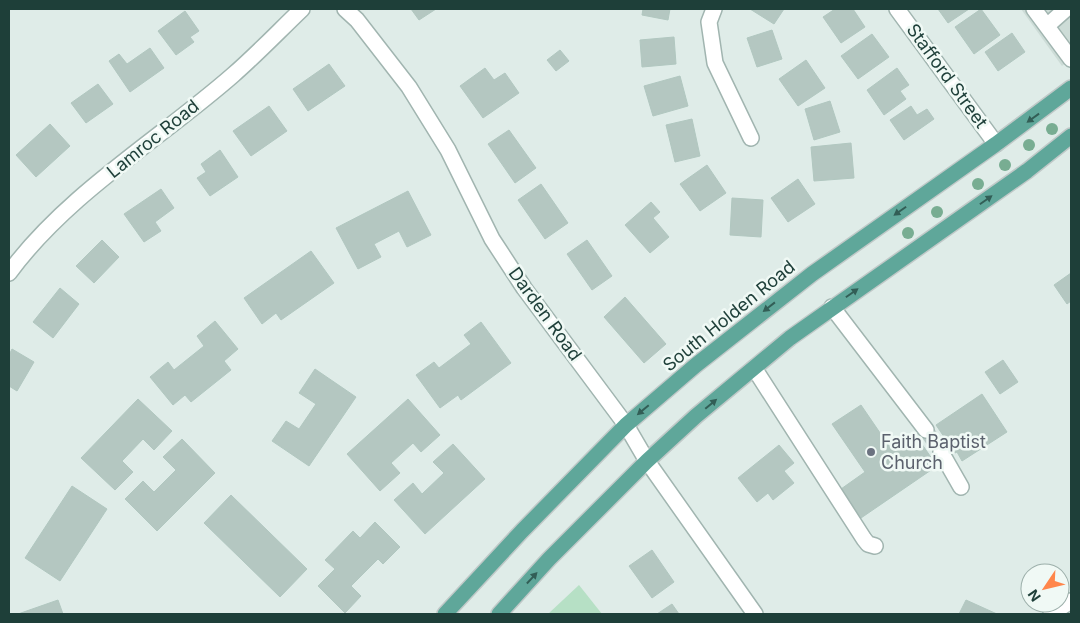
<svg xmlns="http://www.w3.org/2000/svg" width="1080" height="623" font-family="Inter,sans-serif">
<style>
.built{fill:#cddcd7}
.green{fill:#b6e0c5}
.building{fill:#b4c7c1;stroke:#b1c7c0}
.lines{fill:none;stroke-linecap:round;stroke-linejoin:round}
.minor-tunnel{stroke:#b8c9c5;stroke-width:15;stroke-dasharray:15 8;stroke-linecap:butt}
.minor-casing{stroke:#a1b5b0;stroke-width:18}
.major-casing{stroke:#c0c9c8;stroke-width:18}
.minor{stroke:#fff;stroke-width:15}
.major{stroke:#5fa79a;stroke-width:15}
.tree{fill:#78ad92}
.oneway{fill:#325e56}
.worship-dot{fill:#6b7280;stroke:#f0f9f5;stroke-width:2}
.labels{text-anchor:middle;stroke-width:5;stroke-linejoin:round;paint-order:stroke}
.street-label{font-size:18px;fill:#1e3f39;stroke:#f0f9f5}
.worship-label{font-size:18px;fill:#5b616d;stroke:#f0f9f5;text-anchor:start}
</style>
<rect width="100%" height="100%" fill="#dfece8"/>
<!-- built -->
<path class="built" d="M 1021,9 L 1071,9 L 1071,58 L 1062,66 Z"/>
<!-- green -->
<path class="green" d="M 579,585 L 602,614 L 548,614 Z"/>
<!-- building -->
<path class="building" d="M 411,9 L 436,9 L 419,20 Z
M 643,9 L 670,9 L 668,20 L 642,15 Z
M 750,9 L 784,9 L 774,24 Z
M 835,9 L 853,9 L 865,27 L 841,43 L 823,17 Z
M 938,9 L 969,9 L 948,23 Z
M 981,9 L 1000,35 L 974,54 L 955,27 Z
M 185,11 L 199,31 L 190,37 L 194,42 L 176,55 L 158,31 Z
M 772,30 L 782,59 L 757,67 L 747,38 Z
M 1012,33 L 1025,52 L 998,71 L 985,52 Z
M 872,34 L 889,57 L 858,79 L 841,56 Z
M 674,37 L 676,64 L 642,67 L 640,40 Z
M 150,48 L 164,68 L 130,92 L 109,61 L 119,54 L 127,64 Z
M 560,50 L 569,61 L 556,71 L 547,60 Z
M 806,60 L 825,88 L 798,106 L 779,79 Z
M 329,64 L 345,86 L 308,111 L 293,89 Z
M 485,68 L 494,80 L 505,73 L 519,93 L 483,118 L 460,86 Z
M 897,68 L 909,85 L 900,91 L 906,99 L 884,115 L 867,90 Z
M 680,76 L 688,106 L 653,116 L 644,86 Z
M 98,84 L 113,104 L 86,123 L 71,103 Z
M 830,101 L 840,132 L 814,140 L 805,109 Z
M 269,106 L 287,131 L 251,156 L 233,131 Z
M 911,106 L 917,115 L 927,109 L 934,119 L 904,140 L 890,120 Z
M 692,119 L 700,156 L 675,162 L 666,125 Z
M 50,124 L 70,146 L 36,177 L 16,155 Z
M 509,130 L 536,168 L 515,183 L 488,144 Z
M 851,143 L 854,178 L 814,181 L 811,147 Z
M 220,150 L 238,177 L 210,196 L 197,178 L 206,172 L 201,164 Z
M 707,165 L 726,193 L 700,211 L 680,184 Z
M 798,179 L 815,204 L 788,222 L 771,198 Z
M 541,184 L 568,223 L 545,239 L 518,200 Z
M 161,189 L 174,208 L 155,222 L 161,231 L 144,242 L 124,214 Z
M 408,191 L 431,235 L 407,247 L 399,231 L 374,244 L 381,257 L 358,269 L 336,228 Z
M 732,198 L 763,200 L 761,237 L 730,235 Z
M 651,202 L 660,212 L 653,218 L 669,237 L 650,253 L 625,225 Z
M 102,240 L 119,257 L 94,283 L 76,266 Z
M 587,240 L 612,276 L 592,290 L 567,254 Z
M 311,251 L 334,283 L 281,320 L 276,313 L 262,324 L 244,298 Z
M 1071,273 L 1071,301 L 1067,304 L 1054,285 Z
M 60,288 L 79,304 L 53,338 L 33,322 Z
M 625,297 L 666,344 L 644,363 L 604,317 Z
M 215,321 L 238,349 L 224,361 L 231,370 L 191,402 L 185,395 L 173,405 L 150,377 L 168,362 L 174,370 L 204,346 L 197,336 Z
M 481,322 L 511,363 L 461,400 L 458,395 L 440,408 L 416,375 L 434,362 L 439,368 L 471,344 L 464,335 Z
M 12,349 L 34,362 L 17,391 L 9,386 L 9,355 Z
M 1003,360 L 1018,382 L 1000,394 L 985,372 Z
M 315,369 L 356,397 L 309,466 L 272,441 L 286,421 L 299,429 L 316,404 L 299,393 Z
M 982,394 L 1007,432 L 962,461 L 957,452 L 955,453 L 936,425 Z
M 138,399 L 172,431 L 154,450 L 143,439 L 122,461 L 133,472 L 115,490 L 81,458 Z
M 408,399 L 440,435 L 421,452 L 413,443 L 391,463 L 400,473 L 380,491 L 347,454 Z
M 861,405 L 889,446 L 896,442 L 900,449 L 917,437 L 937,466 L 861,518 L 841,489 L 865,472 L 832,424 Z
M 182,439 L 215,473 L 157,531 L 125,499 L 143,481 L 154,492 L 176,470 L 163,457 Z
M 453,444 L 485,479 L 425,534 L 394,500 L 413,483 L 422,494 L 444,473 L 433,462 Z
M 779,445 L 794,463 L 784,471 L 794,483 L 773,500 L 768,493 L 757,502 L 738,478 Z
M 72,486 L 107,509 L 60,581 L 25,558 Z
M 231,495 L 307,569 L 280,597 L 204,523 Z
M 375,522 L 400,547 L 383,564 L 378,559 L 351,586 L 361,596 L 345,613 L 318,586 L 335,569 L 325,560 L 353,531 L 360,538 Z
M 652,550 L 674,582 L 652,598 L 629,566 Z
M 58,600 L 63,614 L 18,614 Z
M 966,600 L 997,614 L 959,614 Z
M 672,604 L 679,614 L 657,614 Z"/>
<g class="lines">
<!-- minor-tunnel -->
<path class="minor-tunnel" d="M 926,430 L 941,452"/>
<defs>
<path id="minor" d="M 345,9 L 357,20 L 409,87 L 448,150 L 492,239 L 524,288 L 626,425 L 647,461 L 755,614
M 714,9 L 709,22 L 715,63 L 751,138
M 897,9 L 996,144
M 1034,9 L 1071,59
M 1048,25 L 1066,9
M 9,273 C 67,194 160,139 233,75 C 257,54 279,31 302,9
M 832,307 L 926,430
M 754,368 L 864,539 L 868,544 L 875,546
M 941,452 L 961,487
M 1051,614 L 1071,601"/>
<path id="major" d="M 445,614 L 522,531 L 626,425 L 696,365 L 812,274 L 996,144 L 1071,88
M 499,614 L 549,559 L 647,461 L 696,416 L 790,338 L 1027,171 L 1071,136"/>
</defs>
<!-- minor casing -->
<use href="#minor" class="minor-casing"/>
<!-- major casing -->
<use href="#major" class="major-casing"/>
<!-- minor -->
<use href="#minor" class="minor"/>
<!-- major -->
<use href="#major" class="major"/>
</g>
<!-- trees -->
<g class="tree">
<circle cx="1052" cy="129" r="6"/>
<circle cx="1029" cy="145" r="6"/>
<circle cx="1005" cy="165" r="6"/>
<circle cx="978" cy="184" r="6"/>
<circle cx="937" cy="212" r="6"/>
<circle cx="908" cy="233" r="6"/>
</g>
<!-- one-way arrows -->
<defs><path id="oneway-solid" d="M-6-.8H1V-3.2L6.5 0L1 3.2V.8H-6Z" transform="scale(1.25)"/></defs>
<g class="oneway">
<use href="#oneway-solid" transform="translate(1033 118) rotate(144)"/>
<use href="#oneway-solid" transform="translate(986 200) rotate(-35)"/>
<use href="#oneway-solid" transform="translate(900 211) rotate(145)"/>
<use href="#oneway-solid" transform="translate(852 293) rotate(-35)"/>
<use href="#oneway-solid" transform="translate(769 307) rotate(142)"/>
<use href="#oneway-solid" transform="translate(711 404) rotate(-40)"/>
<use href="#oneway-solid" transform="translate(643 410) rotate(140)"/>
<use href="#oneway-solid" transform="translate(532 578) rotate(-47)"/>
</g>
<!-- markers -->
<circle class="worship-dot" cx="871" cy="452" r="5"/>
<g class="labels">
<!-- street labels -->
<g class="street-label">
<text transform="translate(947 76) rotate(54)" y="6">Stafford Street</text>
<text transform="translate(153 139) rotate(-39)" y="6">Lamroc Road</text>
<text transform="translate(545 314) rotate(54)" y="6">Darden Road</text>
<text transform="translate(729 316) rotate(-39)" y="6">South Holden Road</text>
</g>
<!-- worship labels -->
<g class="worship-label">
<text x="881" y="448">Faith Baptist<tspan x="881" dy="21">Church</tspan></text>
</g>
</g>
<!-- border -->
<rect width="1080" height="623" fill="none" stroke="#1e3f39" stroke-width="20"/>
<!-- north arrow -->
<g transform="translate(1045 588) rotate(235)"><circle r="24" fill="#f0f9f5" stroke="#9cafaa"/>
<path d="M0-4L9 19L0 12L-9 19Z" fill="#ff864b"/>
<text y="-8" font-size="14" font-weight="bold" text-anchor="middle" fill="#1e3f39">N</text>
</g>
</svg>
